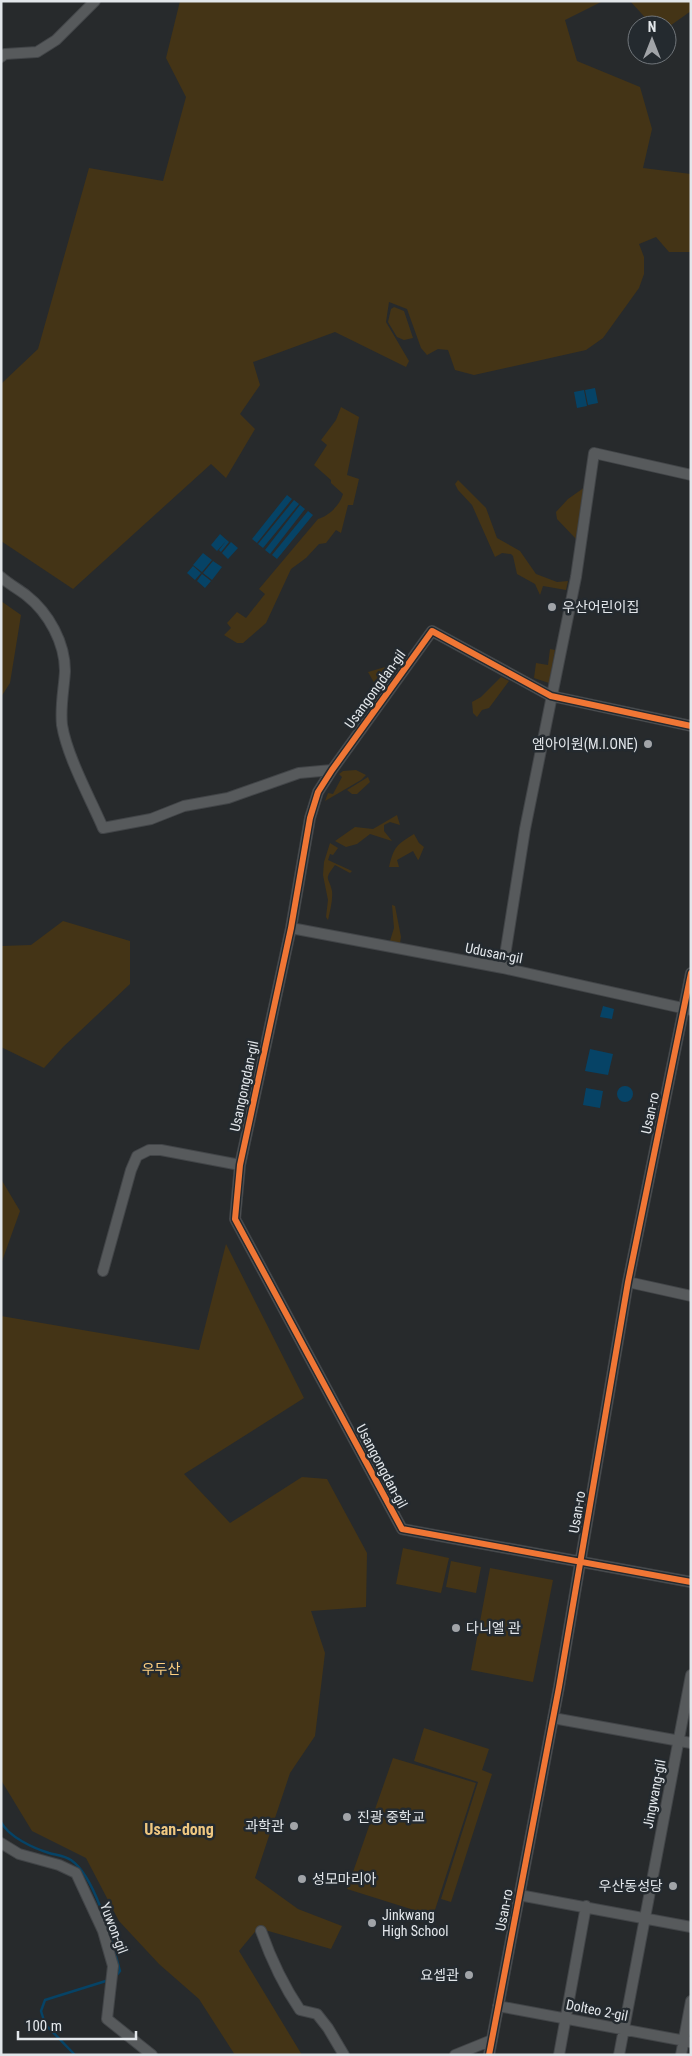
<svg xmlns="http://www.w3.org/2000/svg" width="692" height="2056" font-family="'Roboto Condensed','Noto Sans KR',sans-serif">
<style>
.green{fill:#443416}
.water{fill:#064366}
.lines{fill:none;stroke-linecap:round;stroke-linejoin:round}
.stream{stroke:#064366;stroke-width:2.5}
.minor-casing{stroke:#424548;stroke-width:12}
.minor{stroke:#575a5c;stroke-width:10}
.cycleway-casing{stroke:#242a2f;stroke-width:9}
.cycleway{stroke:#f07635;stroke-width:6}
.poi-dot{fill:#a1a4a8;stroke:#242a2f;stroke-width:2}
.labels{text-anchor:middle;stroke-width:5;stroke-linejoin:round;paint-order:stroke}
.poi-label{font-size:14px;fill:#e2e6ea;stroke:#242a2f;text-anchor:start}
.street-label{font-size:14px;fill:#e2e6ea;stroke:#242a2f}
.park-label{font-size:14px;fill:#ffd181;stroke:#242a2f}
.quarter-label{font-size:16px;font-weight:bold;fill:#efc780;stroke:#242a2f}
</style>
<rect width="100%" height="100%" fill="#272a2c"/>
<!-- green -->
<path class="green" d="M 180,1 L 603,1 L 565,20 L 577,61 L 640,87 L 652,129 L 643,168 L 691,174 L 691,252 L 669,252 L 656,237 L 639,244 L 644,257 L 644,274 L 639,288 L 603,338 L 586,350 L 474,375 L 455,370 L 448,350 L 438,349 L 427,355 L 421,348 L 407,309 L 389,302 L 386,322 L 409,361 L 406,367 L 335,332 L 253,362 L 260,385 L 240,414 L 255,429 L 226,478 L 211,464 L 73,589 L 1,541 L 1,384 L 38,349 L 89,168 L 163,181 L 186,97 L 166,58 Z
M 630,1 L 691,1 L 691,11 L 667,28 L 667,25 L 652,25 Z
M 394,307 L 404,311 L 413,338 L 404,340 L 397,337 L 388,322 L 391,309 Z
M 341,407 L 359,417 L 347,475 L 359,479 L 353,505 L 348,505 L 341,533 L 336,530 L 326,543 L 319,544 L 306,558 L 291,569 L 266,623 L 243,643 L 237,643 L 224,635 L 231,628 L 227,623 L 237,612 L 246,618 L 265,594 L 259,589 L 318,519 C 329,516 340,505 343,494 L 331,483 L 331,480 L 314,465 L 327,445 L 321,440 L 336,420 Z
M 458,480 L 486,508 L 497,538 L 520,551 L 536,574 L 557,582 L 568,581 L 566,590 L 543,586 L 540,595 L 535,584 L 517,574 L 513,556 L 511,554 L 502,553 L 495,557 L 472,505 L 458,490 L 455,484 Z
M 585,487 L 576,539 L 557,519 L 556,512 L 568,499 Z
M 1,601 L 21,615 L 10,683 L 1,697 Z
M 550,649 L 555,650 L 549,683 L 534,678 L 536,663 L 548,665 Z
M 392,665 L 397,672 L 380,693 L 368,672 Z
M 501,677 L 509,681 L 489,708 L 482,710 L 477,717 L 473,713 L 472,702 L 481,697 Z
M 356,770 L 366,775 L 361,780 L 325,801 L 328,793 L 333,794 L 342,777 L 339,774 L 343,771 Z
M 368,777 L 370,782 L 357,794 L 352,794 L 347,790 Z
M 397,815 L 400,825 L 390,822 L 384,825 L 384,831 L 392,841 L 370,834 L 357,844 L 346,847 L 335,841 L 355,827 L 373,829 Z
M 414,834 L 419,843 L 424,847 L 419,859 L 418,860 L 413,851 L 397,860 L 399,867 L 389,867 C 394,847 396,845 414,834 Z
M 330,843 L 338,848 L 333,855 L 330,854 L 328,860 L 352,871 L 350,873 L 335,865 C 323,881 329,876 332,891 C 333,900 330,911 328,920 L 326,917 L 328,900 L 323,875 L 324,862 Z
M 392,905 L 395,906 L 401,937 L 400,943 L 390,941 L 394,928 Z
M 63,921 L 130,941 L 130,984 L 63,1047 L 44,1068 L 1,1047 L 1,946 L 31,945 Z
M 1,1179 L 20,1211 L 1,1264 Z
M 226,1244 L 304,1398 L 184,1474 L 230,1523 L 302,1477 L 327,1479 L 367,1553 L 366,1607 L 311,1611 L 325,1653 L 315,1736 L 290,1773 L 255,1878 L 298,1909 L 342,1926 L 331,1949 L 258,1928 L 239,1951 L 302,2055 L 235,2055 L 199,1999 L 159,1964 L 119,1921 L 86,1858 L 32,1831 L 1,1780 L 1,1316 L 199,1350 Z
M 403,1548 L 449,1558 L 441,1593 L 396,1584 Z
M 451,1561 L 481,1567 L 476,1593 L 446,1587 Z
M 490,1568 L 553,1580 L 533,1682 L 471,1670 Z
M 424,1728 L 489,1749 L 482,1770 L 492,1774 L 451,1902 L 441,1899 L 478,1782 L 414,1761 Z
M 393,1758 L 476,1783 L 433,1916 L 347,1889 Z"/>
<!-- water -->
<path class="water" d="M 595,388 L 598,403 L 588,405 L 585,390 Z
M 584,390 L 587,406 L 577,408 L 574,392 Z
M 287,495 L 292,499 L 257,543 L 252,539 Z
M 294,500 L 299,504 L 263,548 L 258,544 Z
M 300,505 L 305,509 L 270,554 L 265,550 Z
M 308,511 L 313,515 L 277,559 L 272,555 Z
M 220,534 L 229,542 L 221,552 L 219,550 L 226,541 L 217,551 L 211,545 Z
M 231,542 L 238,548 L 228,559 L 222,553 Z
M 203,553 L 212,560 L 202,572 L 193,565 Z
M 213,561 L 222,567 L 212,580 L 203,573 Z
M 193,566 L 201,573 L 195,580 L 187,573 Z
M 202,574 L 211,581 L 205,588 L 197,581 Z
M 603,1006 L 614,1009 L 612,1019 L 600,1017 Z
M 590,1049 L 613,1054 L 608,1075 L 585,1071 Z
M617 1094a8 8 0 1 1 16 0a8 8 0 1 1-16 0Z
M 586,1088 L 603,1091 L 600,1108 L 583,1105 Z"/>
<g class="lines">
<!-- stream -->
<path class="stream" d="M 1,1822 C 9,1837 33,1848 49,1853 C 56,1855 65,1856 71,1860 C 96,1877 112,1942 120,1971 L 116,1976
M 75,2055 L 45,2024 L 41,2011 L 45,2000 L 109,1980"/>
<defs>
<path id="minor" d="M 1,57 L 5,54 L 37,52 L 56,40 L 95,1
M 1,577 C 9,584 18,589 26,595 C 49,613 65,643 65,671 C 64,689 60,706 62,725 C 67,756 90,798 103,828 L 151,819 L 184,806 L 228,798 L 299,773 L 332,770
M 691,726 L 551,696 L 432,631 L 332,770 L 318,792 L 310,818 L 291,928 L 240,1165 L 235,1219 L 402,1529 L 691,1582
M 291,928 L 503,968 L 691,1010
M 503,968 L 525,829 L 576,577 L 594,453 L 691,475
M 103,1271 L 131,1170 L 137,1156 L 149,1150 L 161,1150 L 240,1165
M 628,1282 L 691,1296
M 553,1718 L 691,1743
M 1,1843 L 19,1854 L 59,1865 L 76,1873 L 103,1931 L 113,1966 L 107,2019 L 152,2055
M 519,1895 L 691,1927
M 261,1931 C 271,1959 283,1985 300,2010 L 317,2014 L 328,2028 L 344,2055
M 498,2006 L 691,2042
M 455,2055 L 492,2040
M 489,2055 L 559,1687 L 628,1282 L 691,973
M 559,2055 L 586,1906
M 619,2055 L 691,1675
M 681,2055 L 691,2001"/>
</defs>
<!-- minor casing -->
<use href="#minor" class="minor-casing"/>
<!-- minor -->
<use href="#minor" class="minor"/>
<defs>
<path id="cycleway" d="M 691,726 L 551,696 L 432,631 L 332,770 L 318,792 L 310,818 L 291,928 L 240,1165 L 235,1219 L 402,1529 L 691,1582
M 489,2055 L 559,1687 L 628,1282 L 691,973"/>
</defs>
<!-- cycleway casing -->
<use href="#cycleway" class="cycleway-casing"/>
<!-- cycleway -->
<use href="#cycleway" class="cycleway"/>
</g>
<!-- markers -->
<g class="poi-dot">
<circle cx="552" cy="607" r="5"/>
<circle cx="648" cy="744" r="5"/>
<circle cx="456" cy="1628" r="5"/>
<circle cx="347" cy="1817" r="5"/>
<circle cx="294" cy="1826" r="5"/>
<circle cx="302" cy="1879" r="5"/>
<circle cx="673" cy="1886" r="5"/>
<circle cx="372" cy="1923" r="5"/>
<circle cx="469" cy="1975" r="5"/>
</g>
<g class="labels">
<!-- poi labels -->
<g class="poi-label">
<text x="562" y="612">우산어린이집</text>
<text x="638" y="749" text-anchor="end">엠아이원(M.I.ONE)</text>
<text x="466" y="1633">다니엘 관</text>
<text x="357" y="1822">진광 중학교</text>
<text x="284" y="1831" text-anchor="end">과학관</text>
<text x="312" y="1884">성모마리아</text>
<text x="663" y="1891" text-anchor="end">우산동성당</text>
<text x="382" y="1920">Jinkwang<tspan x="382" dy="16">High School</tspan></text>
<text x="459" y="1980" text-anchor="end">요셉관</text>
</g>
<!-- street labels -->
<g class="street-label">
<text transform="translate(375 689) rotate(-54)" y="5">Usangongdan-gil</text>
<text transform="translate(494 953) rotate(11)" y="5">Udusan-gil</text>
<text transform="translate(244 1086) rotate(-78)" y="5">Usangongdan-gil</text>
<text transform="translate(650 1113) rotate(-78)" y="5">Usan-ro</text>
<text transform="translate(382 1466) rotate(62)" y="5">Usangongdan-gil</text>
<text transform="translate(577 1512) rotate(-81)" y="5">Usan-ro</text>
<text transform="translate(654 1794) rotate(-79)" y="5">Jingwang-gil</text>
<text transform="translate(504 1910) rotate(-79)" y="5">Usan-ro</text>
<text transform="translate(114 1928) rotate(69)" y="5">Yuwon-gil</text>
<text transform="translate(597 2010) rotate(11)" y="5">Dolteo 2-gil</text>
</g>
<!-- park labels -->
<g class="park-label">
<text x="161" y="1674">우두산</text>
</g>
<!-- quarter labels -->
<g class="quarter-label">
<text x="179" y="1835">Usan-dong</text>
</g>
</g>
<!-- border -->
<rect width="692" height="2056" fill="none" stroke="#e2e6ea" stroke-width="5"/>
<!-- north arrow -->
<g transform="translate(652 40)"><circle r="24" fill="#242a2f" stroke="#70757a"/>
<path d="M0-4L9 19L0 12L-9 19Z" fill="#a1a4a8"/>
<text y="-8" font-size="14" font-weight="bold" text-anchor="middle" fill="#e2e6ea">N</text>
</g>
<!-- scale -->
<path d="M18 2031v8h118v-8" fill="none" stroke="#e2e6ea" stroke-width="2.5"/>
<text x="25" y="2031" font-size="15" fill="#e2e6ea" stroke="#242a2f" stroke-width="4" paint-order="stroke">100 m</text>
</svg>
